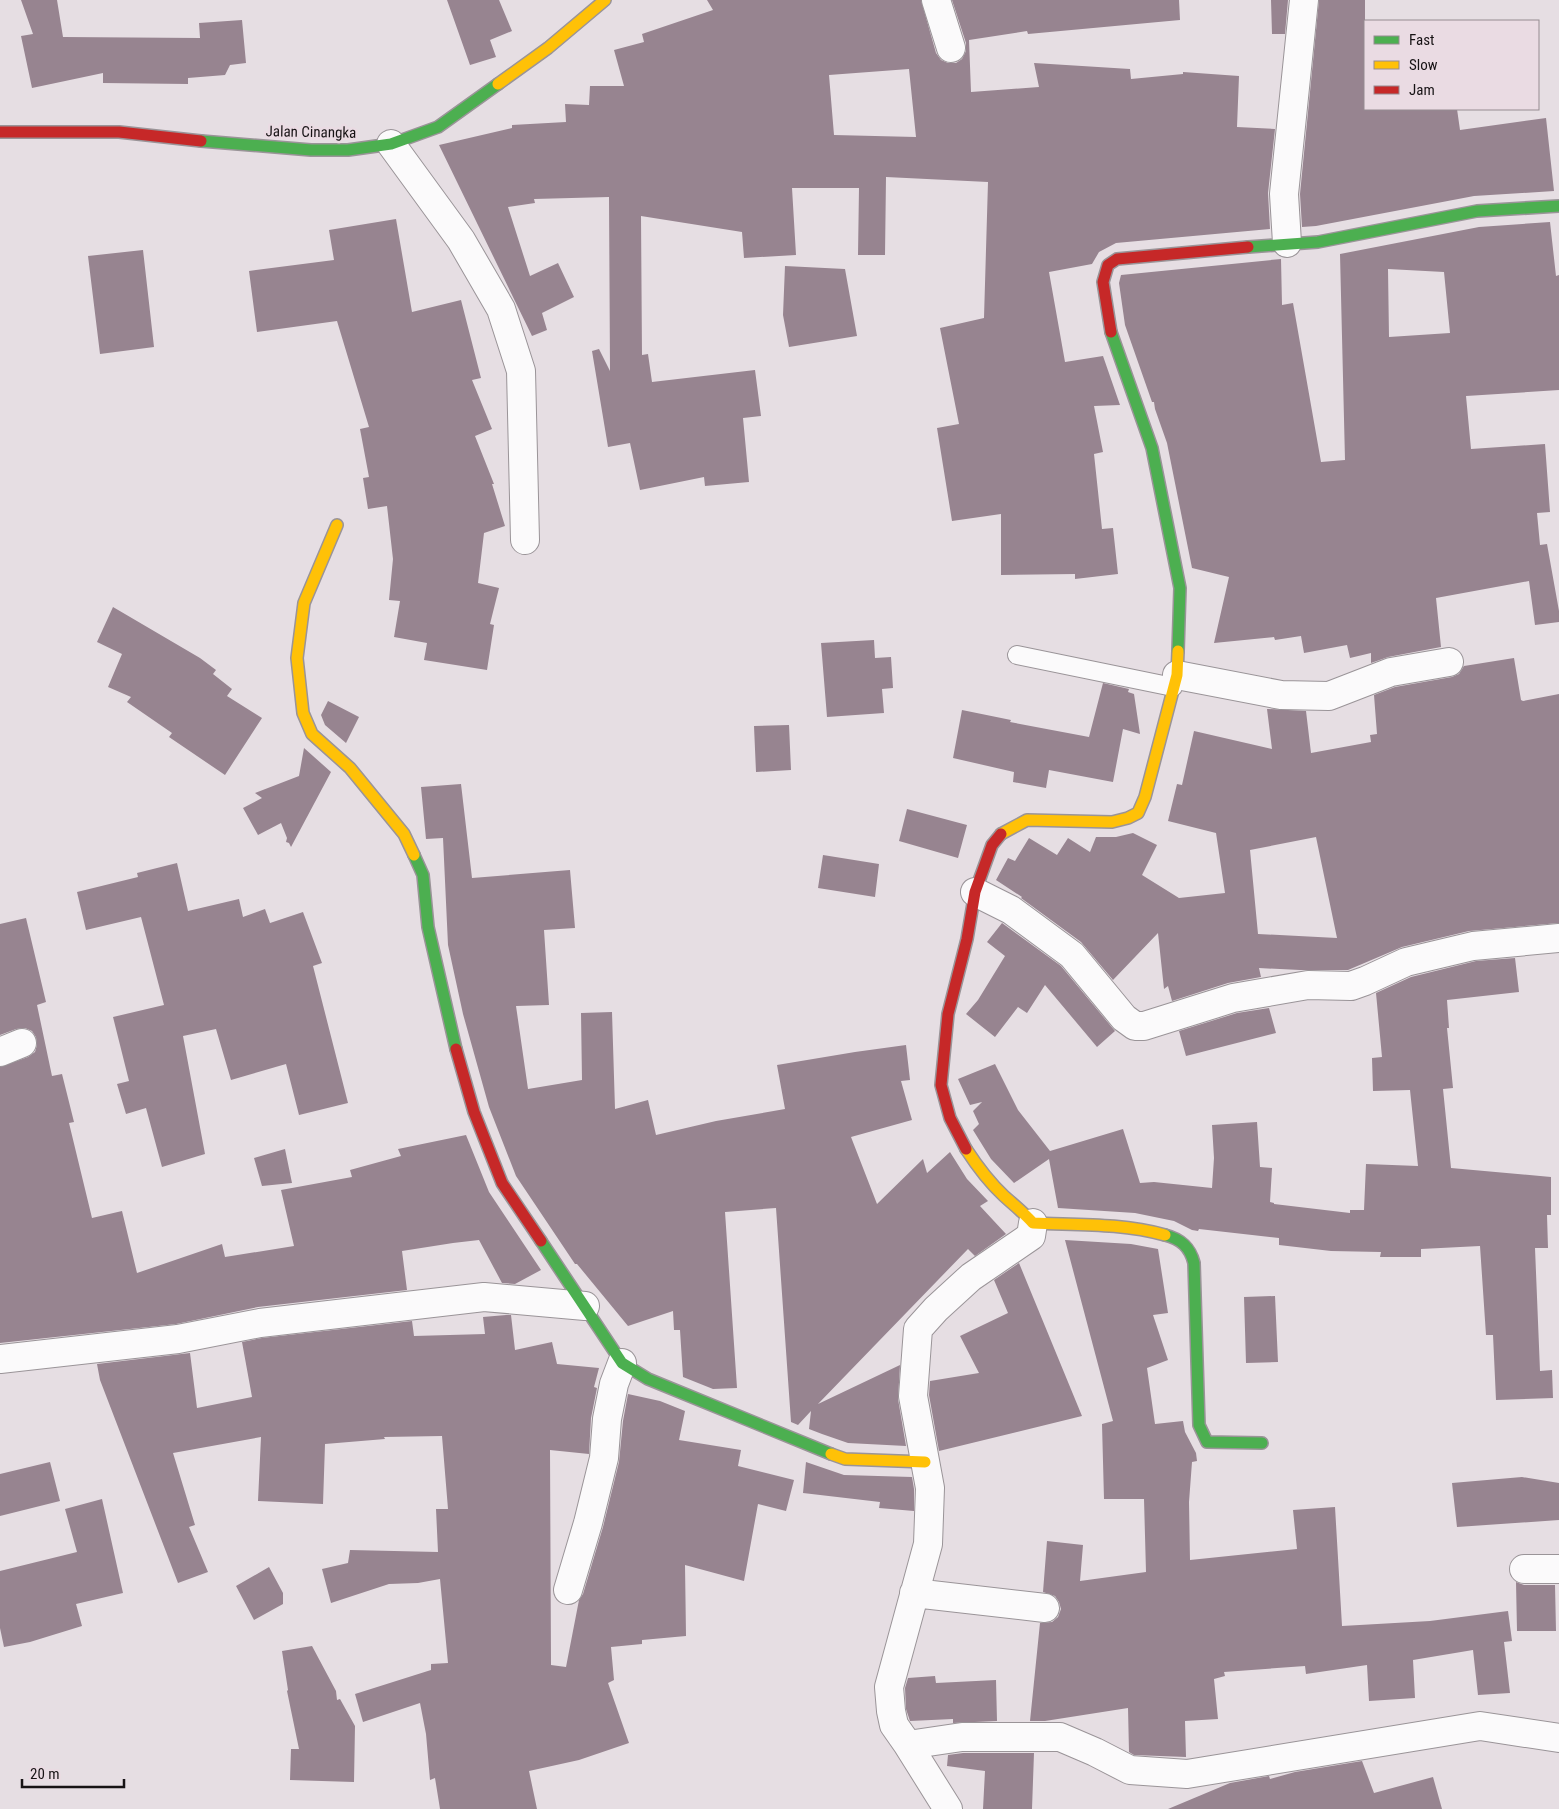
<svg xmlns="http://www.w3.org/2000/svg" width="1559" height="1809" font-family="'Roboto Condensed',sans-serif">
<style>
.building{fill:#978490;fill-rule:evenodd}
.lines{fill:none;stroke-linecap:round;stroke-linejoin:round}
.lane-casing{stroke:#9a9498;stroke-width:20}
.street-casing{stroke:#9a9498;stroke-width:30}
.fast-casing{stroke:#9a9498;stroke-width:14}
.slow-casing{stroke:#9a9498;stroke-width:14}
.jam-casing{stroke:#9a9498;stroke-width:14}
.lane{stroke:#fbfafb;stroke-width:18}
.street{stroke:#fbfafb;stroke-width:28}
.fast{stroke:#4caf50;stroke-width:11}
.slow{stroke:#ffc107;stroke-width:11}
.jam{stroke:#c62828;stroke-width:11}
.labels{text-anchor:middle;stroke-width:5;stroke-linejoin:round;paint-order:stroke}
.street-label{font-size:15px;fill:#171315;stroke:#eadbe3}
</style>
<rect width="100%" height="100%" fill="#e6dee3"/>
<!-- building -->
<path class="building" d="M 21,0 L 57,0 L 63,37 L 200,38 L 199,23 L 242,20 L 246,63 L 230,65 L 225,75 L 188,78 L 188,84 L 103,83 L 103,73 L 32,88 L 21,36 L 33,34 Z
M 447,0 L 499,0 L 512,31 L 490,40 L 496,57 L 470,65 Z
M 707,0 L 921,0 L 936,53 L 941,60 L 948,63 L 956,63 L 962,59 L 966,51 L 966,43 L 952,0 L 1179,0 L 1180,20 L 1028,34 L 1027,31 L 969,40 L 971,92 L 1039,87 L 1034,63 L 1130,69 L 1131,79 L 1183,74 L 1183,72 L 1239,76 L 1237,127 L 1275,129 L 1268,193 L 1270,229 L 1116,243 L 1099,252 L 1092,264 L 1049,272 L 1065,362 L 1103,356 L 1120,405 L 1094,406 L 1103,452 L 1094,454 L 1102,529 L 1113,528 L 1118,574 L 1075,579 L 1075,574 L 1001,575 L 1001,514 L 952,521 L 937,428 L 959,424 L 940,328 L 984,318 L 988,182 L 886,177 L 885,255 L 858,255 L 859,188 L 792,188 L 796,255 L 744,258 L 742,232 L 641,216 L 642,355 L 648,354 L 652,382 L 755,370 L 761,416 L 743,418 L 749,482 L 705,486 L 704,477 L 640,490 L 630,443 L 608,447 L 592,351 L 599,349 L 610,371 L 609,197 L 534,199 L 535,203 L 508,207 L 530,276 L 558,263 L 574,297 L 542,313 L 547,330 L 532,336 L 439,145 L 512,128 L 512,125 L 566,122 L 565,104 L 589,105 L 590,86 L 624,86 L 614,50 L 644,42 L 642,34 L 713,10 ZM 909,69 L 916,137 L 834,135 L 829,75 Z
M 1271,0 L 1288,0 L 1285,34 L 1272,34 Z
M 1319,0 L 1365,0 L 1365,109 L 1457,109 L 1460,130 L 1546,118 L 1554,191 L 1474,196 L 1316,226 L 1302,227 L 1300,194 Z
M 396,219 L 412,312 L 461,300 L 481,378 L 472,380 L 492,429 L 475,436 L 494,484 L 492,484 L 505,526 L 484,533 L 478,583 L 499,588 L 490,624 L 494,625 L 487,670 L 424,660 L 427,643 L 394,637 L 400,601 L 389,600 L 393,559 L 387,506 L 368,509 L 363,478 L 369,477 L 360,429 L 369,427 L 337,321 L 257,332 L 249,271 L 334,260 L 329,230 Z
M 1550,222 L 1556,276 L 1559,275 L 1559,390 L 1466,396 L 1471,449 L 1545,444 L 1550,512 L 1537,513 L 1540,545 L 1547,544 L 1559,611 L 1559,622 L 1535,625 L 1529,581 L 1436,598 L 1441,647 L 1388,657 L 1371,663 L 1371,653 L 1350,658 L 1347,645 L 1304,653 L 1301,636 L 1275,640 L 1274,637 L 1214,643 L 1229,577 L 1192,568 L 1167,443 L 1155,409 L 1154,402 L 1152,402 L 1125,325 L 1119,283 L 1121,275 L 1281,259 L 1282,305 L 1293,303 L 1321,462 L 1345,460 L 1340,254 L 1479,227 ZM 1388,269 L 1444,272 L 1450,333 L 1389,337 Z
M 143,250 L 154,347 L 100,354 L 88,256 Z
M 785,266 L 845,269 L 857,336 L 789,347 L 783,315 Z
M 113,607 L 200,658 L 216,670 L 213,674 L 232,689 L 227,696 L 262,718 L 225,775 L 169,737 L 172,733 L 127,702 L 131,697 L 108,687 L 122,654 L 97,642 Z
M 874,640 L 875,658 L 891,657 L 893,688 L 882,689 L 884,713 L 827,717 L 821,643 Z
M 1514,658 L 1521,700 L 1523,701 L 1559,694 L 1559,923 L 1469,931 L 1402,947 L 1348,970 L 1300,970 L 1259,968 L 1261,977 L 1228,983 L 1172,1001 L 1168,986 L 1164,989 L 1158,933 L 1113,980 L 1081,942 L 1021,898 L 1022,897 L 996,880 L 1008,858 L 1015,861 L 1029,838 L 1057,855 L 1068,838 L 1090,852 L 1096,837 L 1116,837 L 1133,833 L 1157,845 L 1142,875 L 1179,898 L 1225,893 L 1216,833 L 1168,821 L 1177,784 L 1182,785 L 1194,731 L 1272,749 L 1267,709 L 1269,709 L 1306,711 L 1311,753 L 1371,742 L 1370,735 L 1377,734 L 1374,695 L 1395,687 L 1452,677 L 1459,674 L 1464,666 ZM 1316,837 L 1337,938 L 1258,934 L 1250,850 Z
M 1103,683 L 1129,689 L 1128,692 L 1134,694 L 1140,734 L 1123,729 L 1113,782 L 1049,770 L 1046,788 L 1013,782 L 1014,772 L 953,758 L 962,710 L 1011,720 L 1010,722 L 1089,737 Z
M 328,701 L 359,717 L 346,743 L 325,725 L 321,715 Z
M 789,725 L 791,770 L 756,772 L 754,726 Z
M 304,748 L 331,772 L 291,847 L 289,843 L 286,842 L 287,838 L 281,823 L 258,835 L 243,808 L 262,798 L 255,793 L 299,776 Z
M 461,784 L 472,878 L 570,870 L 575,928 L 544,930 L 549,1005 L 516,1006 L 528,1089 L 582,1080 L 581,1013 L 612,1012 L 615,1109 L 648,1100 L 656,1135 L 716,1121 L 785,1109 L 777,1065 L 855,1052 L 906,1045 L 910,1080 L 901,1081 L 912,1120 L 851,1137 L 877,1204 L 923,1159 L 927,1173 L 950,1152 L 967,1179 L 988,1201 L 980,1206 L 1006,1234 L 975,1256 L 968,1249 L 818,1404 L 900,1365 L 898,1399 L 906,1446 L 848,1443 L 822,1434 L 809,1429 L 811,1411 L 798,1425 L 791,1422 L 776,1208 L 725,1212 L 737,1388 L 713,1389 L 683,1377 L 680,1330 L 674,1330 L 673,1311 L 628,1326 L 577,1264 L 575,1264 L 516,1176 L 489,1107 L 463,1014 L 448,945 L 443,838 L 426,839 L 421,787 Z
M 907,809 L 967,825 L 958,858 L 899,841 Z
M 823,855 L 879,864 L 875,897 L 818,888 Z
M 177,863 L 188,911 L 239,899 L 243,917 L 265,909 L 270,923 L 303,912 L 322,963 L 313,966 L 348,1103 L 299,1115 L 286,1064 L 231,1080 L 216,1029 L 183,1036 L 205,1154 L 162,1167 L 146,1108 L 126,1114 L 117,1084 L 129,1081 L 113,1017 L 164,1005 L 141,917 L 86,930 L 77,892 L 138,877 L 137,873 Z
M 26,918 L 46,1002 L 37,1005 L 52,1076 L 62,1074 L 74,1122 L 69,1123 L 92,1218 L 122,1211 L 137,1273 L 222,1244 L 225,1257 L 294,1246 L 281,1190 L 352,1177 L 350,1170 L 401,1156 L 398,1149 L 466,1135 L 489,1192 L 541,1270 L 515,1284 L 502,1283 L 479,1240 L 453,1243 L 402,1251 L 407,1290 L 258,1307 L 176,1324 L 0,1343 L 0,1067 L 28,1057 L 35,1052 L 37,1045 L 36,1037 L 32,1031 L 25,1028 L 16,1029 L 0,1035 L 0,924 Z
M 1002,923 L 1061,966 L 1115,1031 L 1097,1047 L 1045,985 L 1027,1013 L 1018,1007 L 995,1037 L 966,1014 L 978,1000 L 1005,956 L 987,942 Z
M 1515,958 L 1519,992 L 1447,1000 L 1449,1028 L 1447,1028 L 1453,1088 L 1443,1089 L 1451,1168 L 1551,1177 L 1551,1215 L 1547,1215 L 1548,1248 L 1535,1248 L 1540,1371 L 1552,1370 L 1553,1398 L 1496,1400 L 1493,1335 L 1486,1335 L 1480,1246 L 1421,1249 L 1421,1257 L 1380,1257 L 1381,1252 L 1331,1251 L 1279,1245 L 1279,1238 L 1199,1229 L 1198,1231 L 1192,1230 L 1174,1221 L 1135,1213 L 1058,1208 L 1049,1159 L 1014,1183 L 991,1159 L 973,1130 L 979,1124 L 973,1111 L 982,1102 L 970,1105 L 958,1079 L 995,1064 L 1018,1110 L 1050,1151 L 1123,1129 L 1140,1183 L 1154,1182 L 1212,1188 L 1214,1158 L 1212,1125 L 1257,1122 L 1260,1167 L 1272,1168 L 1270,1202 L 1274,1203 L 1274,1204 L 1350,1213 L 1350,1210 L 1364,1210 L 1366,1164 L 1418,1166 L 1410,1090 L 1373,1091 L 1372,1058 L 1382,1057 L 1376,993 L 1411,977 L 1476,961 Z
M 1269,1008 L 1276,1033 L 1186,1056 L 1179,1031 L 1237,1013 Z
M 285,1149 L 292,1183 L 262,1186 L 254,1158 Z
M 1065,1240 L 1131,1244 L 1158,1249 L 1168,1313 L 1153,1315 L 1168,1360 L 1147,1368 L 1155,1424 L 1183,1421 L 1185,1432 L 1196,1453 L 1197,1461 L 1192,1462 L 1189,1502 L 1190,1560 L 1297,1549 L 1293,1510 L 1335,1507 L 1342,1626 L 1430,1621 L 1508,1611 L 1512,1641 L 1504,1642 L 1510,1693 L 1478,1695 L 1473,1650 L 1413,1660 L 1415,1698 L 1369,1701 L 1367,1665 L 1306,1674 L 1305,1666 L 1224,1672 L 1225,1676 L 1214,1679 L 1218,1719 L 1185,1721 L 1186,1757 L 1134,1755 L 1129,1752 L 1128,1708 L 1045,1721 L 1030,1721 L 1040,1623 L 1052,1622 L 1058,1617 L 1061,1609 L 1059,1602 L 1055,1596 L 1043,1592 L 1047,1541 L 1083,1545 L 1080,1581 L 1146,1572 L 1144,1499 L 1104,1499 L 1102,1424 L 1113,1421 Z
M 1019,1263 L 1082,1416 L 939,1451 L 929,1395 L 930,1381 L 979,1373 L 960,1336 L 1008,1313 L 994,1280 Z
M 1275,1296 L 1278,1362 L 1246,1363 L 1244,1297 Z
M 506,1315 L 511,1315 L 515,1350 L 552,1342 L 557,1364 L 599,1368 L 594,1387 L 597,1388 L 591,1418 L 589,1454 L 550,1450 L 551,1665 L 566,1667 L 579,1600 L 583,1594 L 603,1527 L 619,1462 L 623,1421 L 628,1394 L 660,1401 L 685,1411 L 679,1440 L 741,1450 L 738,1466 L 794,1480 L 786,1511 L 758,1504 L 744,1581 L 685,1565 L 686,1636 L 642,1640 L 642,1644 L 611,1647 L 614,1680 L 608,1683 L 629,1743 L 579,1760 L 529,1771 L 537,1809 L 440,1809 L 435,1778 L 430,1780 L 426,1734 L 420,1703 L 363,1722 L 355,1694 L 431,1670 L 431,1664 L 448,1663 L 440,1579 L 418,1583 L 389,1584 L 331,1603 L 322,1569 L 348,1563 L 350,1550 L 438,1552 L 436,1509 L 448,1509 L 442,1436 L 384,1437 L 385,1439 L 325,1444 L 323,1504 L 258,1501 L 261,1437 L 173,1453 L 195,1525 L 189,1527 L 208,1572 L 178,1583 L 100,1380 L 97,1364 L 190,1353 L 197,1408 L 252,1397 L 242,1342 L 262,1338 L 412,1321 L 414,1336 L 485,1334 L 483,1317 Z
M 50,1462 L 60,1501 L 0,1516 L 0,1474 Z
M 806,1462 L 844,1475 L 912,1477 L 914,1489 L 914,1511 L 879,1508 L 880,1502 L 803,1493 Z
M 1522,1477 L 1559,1483 L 1559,1520 L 1457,1527 L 1452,1483 Z
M 102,1499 L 123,1593 L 76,1604 L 82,1626 L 30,1642 L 4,1647 L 0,1628 L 0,1571 L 77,1552 L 65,1509 Z
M 269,1567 L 283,1593 L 283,1604 L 254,1620 L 236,1586 Z
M 1516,1582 L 1524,1585 L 1555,1585 L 1556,1631 L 1517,1631 Z
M 312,1646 L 336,1691 L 337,1700 L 340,1699 L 355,1726 L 354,1782 L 290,1780 L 291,1749 L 299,1749 L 287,1691 L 288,1690 L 282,1651 Z
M 935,1676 L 936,1683 L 996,1680 L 997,1721 L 953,1723 L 953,1719 L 910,1721 L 906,1709 L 905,1688 L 908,1678 Z
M 963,1753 L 1034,1753 L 1032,1809 L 983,1809 L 985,1771 L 947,1766 L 948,1755 Z
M 1362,1761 L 1374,1793 L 1433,1777 L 1442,1809 L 1168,1809 L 1230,1783 L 1269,1776 L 1270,1779 L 1295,1772 Z"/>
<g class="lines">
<defs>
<path id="lane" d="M 1017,655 L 1173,687"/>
<path id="street" d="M 936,0 L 951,48
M 391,144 L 461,240 L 501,309 L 521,371 L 525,540
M 1287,243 L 1284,194 L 1304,0
M 1177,675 L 1281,695 L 1329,696 L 1391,672 L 1449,662
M 975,892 L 1011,910 L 1072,955 L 1124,1018 L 1135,1026 L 1144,1026 L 1233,998 L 1308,985 L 1351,986 L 1365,981 L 1406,962 L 1473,946 L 1559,938
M 0,1052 L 22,1043
M 1033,1223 L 1031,1236 L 971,1277 L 936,1309 L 918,1329 L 913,1396 L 930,1488 L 928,1544 L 889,1687 L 891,1711 L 894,1725 L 908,1745 L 962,1737 L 1060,1737 L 1095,1752 L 1130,1770 L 1187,1774 L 1480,1726 L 1559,1738
M 0,1359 L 178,1339 L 260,1323 L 484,1297 L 585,1306
M 1524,1569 L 1559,1569
M 568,1590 L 588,1523 L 604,1458 L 607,1419 L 614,1384 L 622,1363
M 914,1593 L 1045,1608
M 908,1745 L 948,1809"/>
<path id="fast" d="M 201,141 L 311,150 L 348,150 L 391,144 L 438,127 L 498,84
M 1248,247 L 1318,242 L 1477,211 L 1559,206
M 1111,332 L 1152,448 L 1180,588 L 1178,651
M 414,855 L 423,875 L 428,927 L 456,1049
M 1165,1235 C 1181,1239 1190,1247 1194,1263 L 1199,1425 L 1207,1442 L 1262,1443
M 541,1241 L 622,1363 L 648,1379 L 831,1454"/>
<path id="slow" d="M 498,84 L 548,48 L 605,0
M 337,525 L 304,603 L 297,658 L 303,713 L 312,734 L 350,768 L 404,834 L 414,855
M 1001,834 L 1027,820 L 1112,822 L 1128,818 L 1138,813 L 1145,797 L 1177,675 L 1178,651
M 966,1149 C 977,1166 989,1182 1004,1196 C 1014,1205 1024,1213 1033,1223 C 1077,1225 1122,1223 1165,1235
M 831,1454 L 845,1459 L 925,1462"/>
<path id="jam" d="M 0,132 L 119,132 L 201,141
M 1111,332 L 1103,282 L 1108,265 L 1117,259 L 1248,247
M 456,1049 L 474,1112 L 502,1183 L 541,1241
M 966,1149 L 950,1118 L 941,1085 L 948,1014 L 967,939 L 975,892 L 992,845 L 1001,834"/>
</defs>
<!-- lane casing -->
<use href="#lane" class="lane-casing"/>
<!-- street casing -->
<use href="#street" class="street-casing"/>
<!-- fast casing -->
<use href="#fast" class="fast-casing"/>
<!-- slow casing -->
<use href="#slow" class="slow-casing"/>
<!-- jam casing -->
<use href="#jam" class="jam-casing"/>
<!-- lane -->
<use href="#lane" class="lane"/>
<!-- street -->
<use href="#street" class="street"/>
<!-- fast -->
<use href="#fast" class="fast"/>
<!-- slow -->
<use href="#slow" class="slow"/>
<!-- jam -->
<use href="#jam" class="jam"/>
</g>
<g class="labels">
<!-- street labels -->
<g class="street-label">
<text transform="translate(311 132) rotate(1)" y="5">Jalan Cinangka</text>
</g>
</g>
<!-- legend -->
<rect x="1364" y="20" width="175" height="90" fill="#eadbe3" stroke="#968b91"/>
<rect x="1374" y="36" width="25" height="8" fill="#4caf50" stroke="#968b91"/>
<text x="1409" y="45" font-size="15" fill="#171315">Fast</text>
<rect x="1374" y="61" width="25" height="8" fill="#ffc107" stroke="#968b91"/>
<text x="1409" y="70" font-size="15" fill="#171315">Slow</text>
<rect x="1374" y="86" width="25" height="8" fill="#c62828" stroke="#968b91"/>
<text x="1409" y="95" font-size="15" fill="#171315">Jam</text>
<!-- scale -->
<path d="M22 1779v8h102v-8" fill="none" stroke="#171315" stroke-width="2.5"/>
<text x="30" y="1779" font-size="15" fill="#171315" stroke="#eadbe3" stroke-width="4" paint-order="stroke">20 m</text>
</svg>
